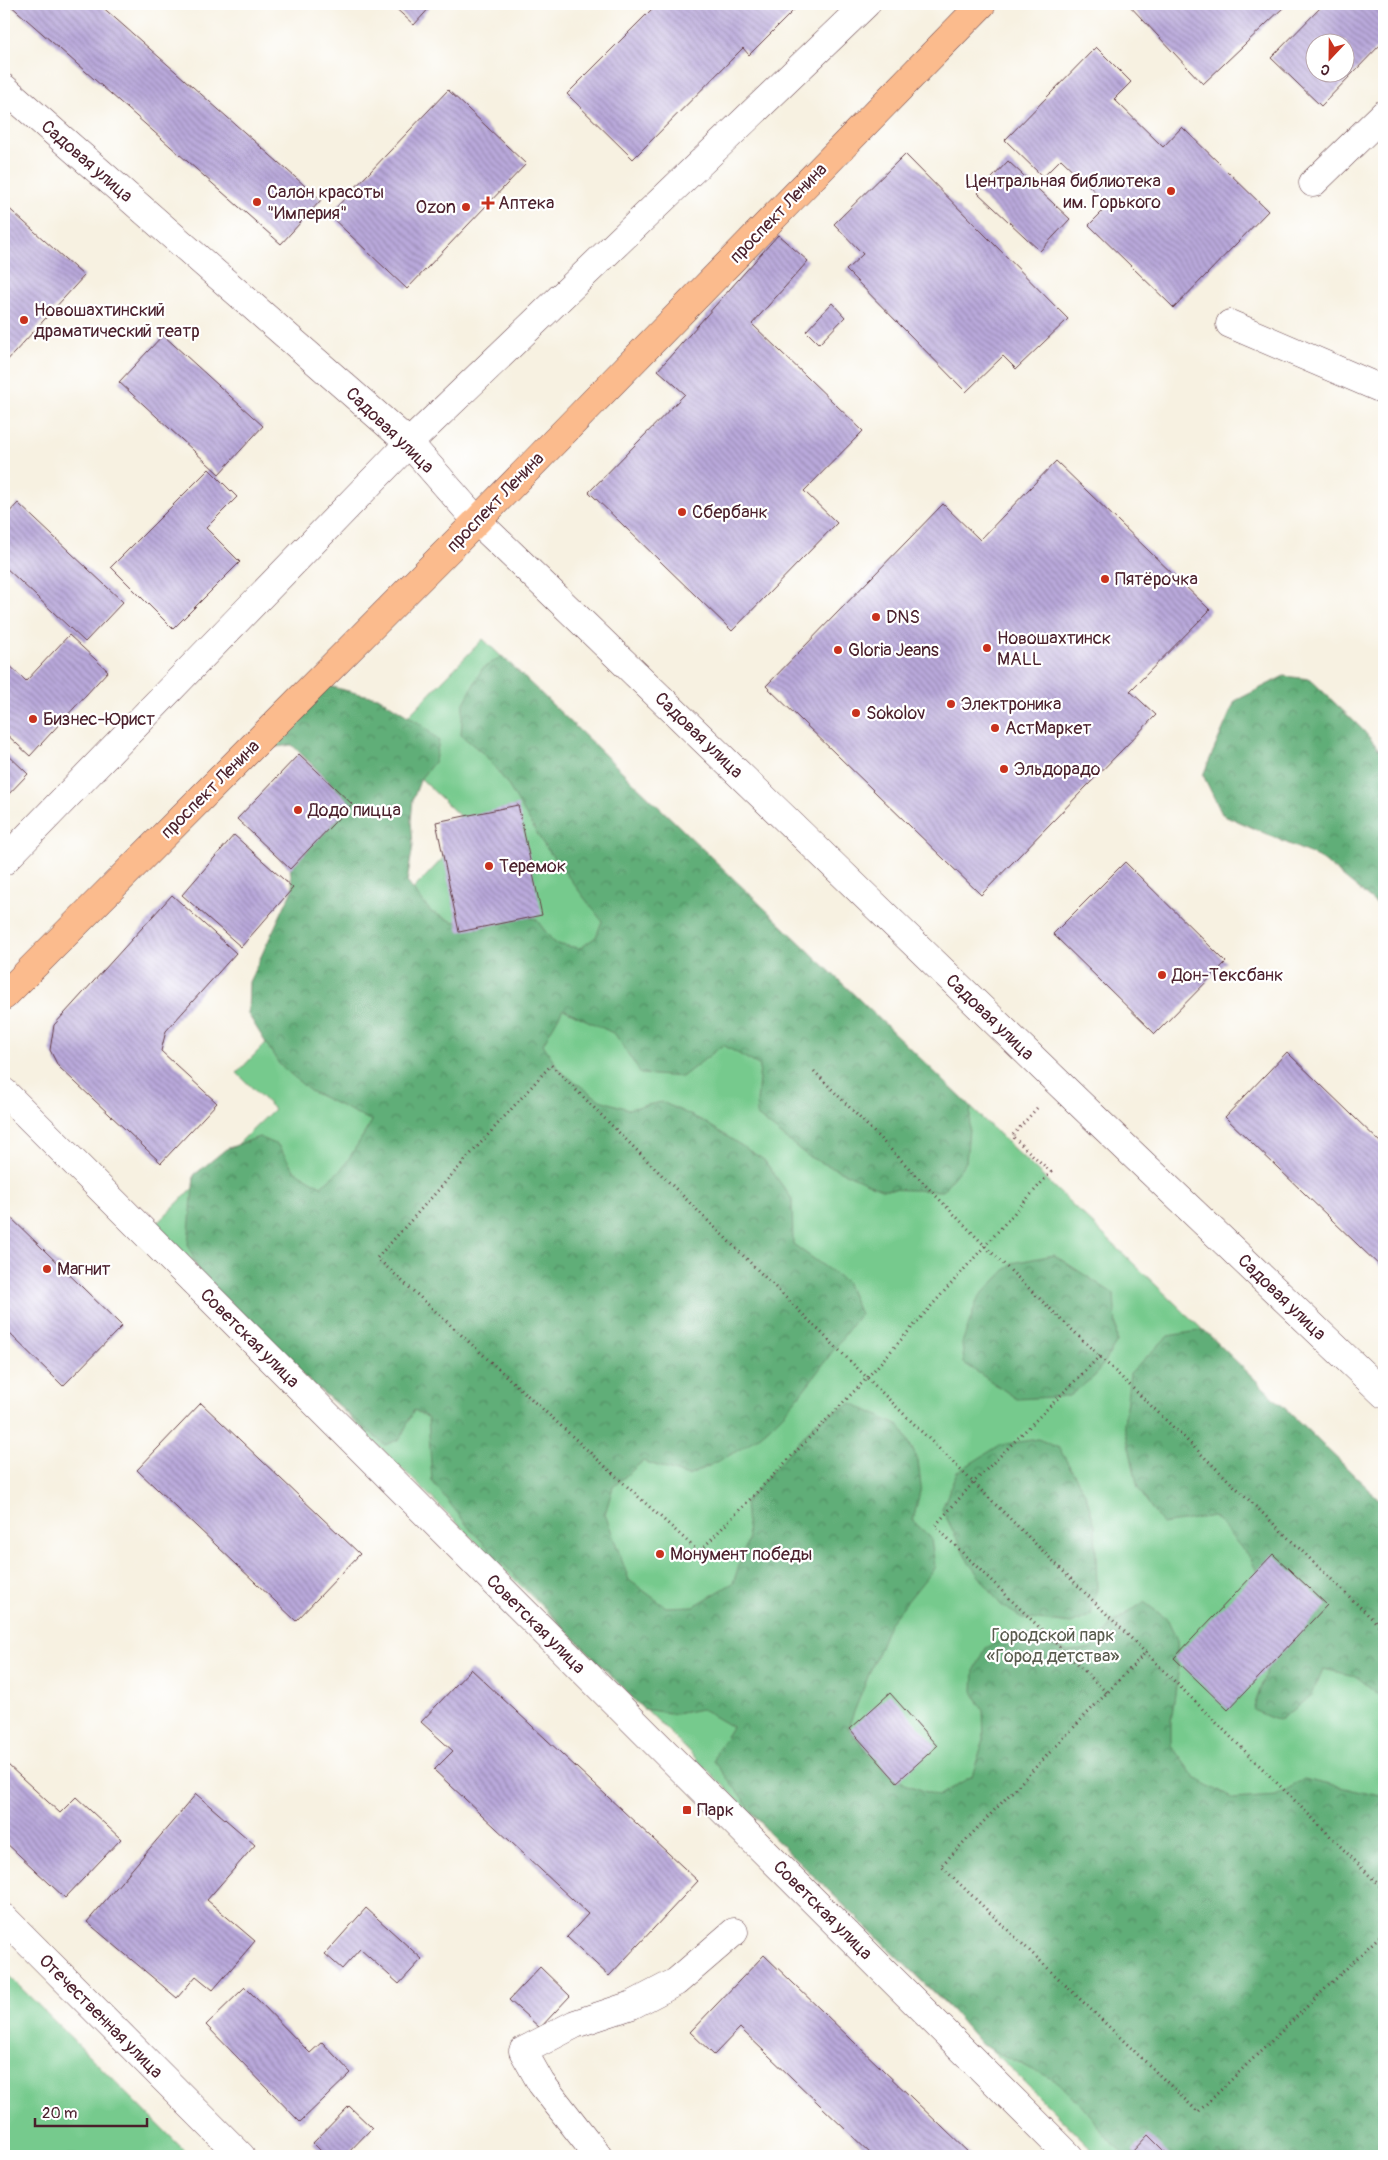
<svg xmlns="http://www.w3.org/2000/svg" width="1388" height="2160" font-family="Pangolin,sans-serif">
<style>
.green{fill:#76ca8d;stroke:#60745c}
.forest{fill:url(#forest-crowns);stroke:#556652}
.building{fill:url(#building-back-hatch);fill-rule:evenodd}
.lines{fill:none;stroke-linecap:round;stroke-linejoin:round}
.minor-casing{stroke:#643e46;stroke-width:29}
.major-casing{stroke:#643e46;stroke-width:29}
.path{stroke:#643e46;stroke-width:3;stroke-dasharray:1 4;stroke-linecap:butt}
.minor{stroke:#fff;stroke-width:28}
.major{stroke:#fbbb8d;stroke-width:28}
.poi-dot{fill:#c8321e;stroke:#fff;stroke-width:2}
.labels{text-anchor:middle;stroke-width:4.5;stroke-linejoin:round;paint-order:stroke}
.street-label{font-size:18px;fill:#4a1f2b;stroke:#fff}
.poi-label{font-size:18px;fill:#4a1f2b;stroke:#fff;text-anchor:start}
.park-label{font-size:18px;fill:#595b4d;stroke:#fff}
</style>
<defs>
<pattern id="forest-crowns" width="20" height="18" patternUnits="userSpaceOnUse" patternTransform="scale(1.25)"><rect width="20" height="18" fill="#60ae78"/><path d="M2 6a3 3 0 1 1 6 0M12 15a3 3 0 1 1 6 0" fill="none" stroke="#518d63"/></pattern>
<pattern id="building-back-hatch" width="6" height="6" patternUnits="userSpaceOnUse" patternTransform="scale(1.25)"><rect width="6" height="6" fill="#b9a9db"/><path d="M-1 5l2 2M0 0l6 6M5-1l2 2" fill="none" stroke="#9889b2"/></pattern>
</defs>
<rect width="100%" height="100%" fill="#fff"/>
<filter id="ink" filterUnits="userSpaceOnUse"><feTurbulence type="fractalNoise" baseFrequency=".02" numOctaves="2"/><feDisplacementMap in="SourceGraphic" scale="10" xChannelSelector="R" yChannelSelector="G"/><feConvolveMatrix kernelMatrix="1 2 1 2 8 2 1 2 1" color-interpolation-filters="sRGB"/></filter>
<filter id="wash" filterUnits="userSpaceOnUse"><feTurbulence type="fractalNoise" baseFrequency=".0096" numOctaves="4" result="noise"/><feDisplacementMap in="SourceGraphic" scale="20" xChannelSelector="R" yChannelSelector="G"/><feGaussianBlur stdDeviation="1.12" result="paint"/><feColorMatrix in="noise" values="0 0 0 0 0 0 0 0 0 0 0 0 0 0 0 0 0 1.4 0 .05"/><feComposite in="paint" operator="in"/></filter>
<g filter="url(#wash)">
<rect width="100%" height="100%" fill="#f7f1e1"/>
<!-- green -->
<path class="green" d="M 483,639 L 1384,1504 L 1384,2156 L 1099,2156 L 155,1225 L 274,1109 L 237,1073 L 472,828 L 383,742 Z
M 4,1971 L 190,2156 L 4,2156 Z"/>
<!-- forest -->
<path class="forest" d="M 502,656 L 971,1107 L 966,1162 L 942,1191 L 881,1189 L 809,1157 L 756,1115 L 760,1066 L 723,1045 L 682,1077 L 641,1074 L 615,1034 L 563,1009 L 543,1044 L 560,1071 L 600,1100 L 628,1109 L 662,1102 L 703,1121 L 764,1160 L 792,1199 L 793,1244 L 846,1282 L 860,1314 C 831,1352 804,1395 770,1427 C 749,1447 714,1464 688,1476 L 643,1461 L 613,1487 L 605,1514 L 629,1580 L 666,1607 L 694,1606 L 733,1583 L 748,1539 L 745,1502 L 817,1421 L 852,1403 L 901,1427 L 918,1460 L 921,1487 L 913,1521 L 931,1538 L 935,1567 L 889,1624 L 848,1727 L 877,1763 L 905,1784 L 938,1796 L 972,1776 L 984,1739 L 983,1711 L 973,1691 L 974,1671 L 986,1648 L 1018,1632 L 1066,1651 L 1093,1649 L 1113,1623 L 1144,1602 L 1168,1620 L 1177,1640 L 1178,1674 L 1171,1721 L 1171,1745 L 1195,1778 L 1233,1799 L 1276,1796 L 1304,1779 L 1384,1797 L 1384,2156 L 1124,2156 L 1080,2104 L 1058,2082 L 982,2045 L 946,2004 L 769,1833 L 714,1761 L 717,1751 L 732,1727 L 701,1709 L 676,1714 L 643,1709 L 470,1529 L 432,1481 L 428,1418 L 414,1410 L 400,1439 L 385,1445 L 207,1295 L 188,1244 L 194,1175 L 226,1149 L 259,1137 L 278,1145 L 294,1170 L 321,1186 L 343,1168 L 372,1121 L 310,1091 L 279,1064 L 248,1014 L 249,982 L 293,888 L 290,869 L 352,804 L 292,745 L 276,747 L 274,725 L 317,683 L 360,694 L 378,697 L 422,725 L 439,741 L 435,761 L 421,778 L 413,799 L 411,821 L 413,845 L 407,882 L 431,912 L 454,922 L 501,910 L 536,919 L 555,944 L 580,948 L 596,937 L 602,921 L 544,845 L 506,782 L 486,756 L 461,735 L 463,705 L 482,669 Z
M 1284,676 L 1310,679 L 1362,729 L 1384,755 L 1384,910 L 1320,858 L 1222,814 L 1203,775 L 1235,701 Z
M 1054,1255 L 1114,1294 L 1117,1342 L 1095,1376 L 1069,1396 L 1017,1399 L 964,1363 L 962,1343 L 978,1298 L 1012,1263 Z
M 1204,1330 L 1384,1504 L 1384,1699 L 1356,1676 L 1323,1669 L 1312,1695 L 1278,1721 L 1253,1710 L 1283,1622 L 1250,1558 L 1214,1516 L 1162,1524 L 1138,1488 L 1124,1424 L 1130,1373 L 1168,1336 Z
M 1038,1439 L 1059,1448 L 1085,1493 L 1095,1525 L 1097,1588 L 1091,1615 L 1071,1624 L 1022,1618 L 1001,1605 L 969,1563 L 942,1509 L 957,1472 L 1000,1445 Z"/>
<g id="blocks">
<!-- building -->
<path class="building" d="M 9,4 L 99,4 L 321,200 L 281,244 Z
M 391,4 L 433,4 L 414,25 Z
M 657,4 L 800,4 L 749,55 L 743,48 L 633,159 L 567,94 Z
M 1128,4 L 1282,4 L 1285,6 L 1203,84 Z
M 1324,4 L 1384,4 L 1384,41 L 1321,106 L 1271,58 ZM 1316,42 L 1346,42 L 1346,72 L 1316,72 Z
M 1096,47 L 1131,82 L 1114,99 L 1163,147 L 1182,127 L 1268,211 L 1174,308 L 1089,225 L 1109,205 L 1061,159 L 1043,177 L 1005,140 Z
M 448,90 L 526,164 L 407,289 L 329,215 Z
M 905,154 L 1068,319 L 1016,369 L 1003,356 L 966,392 L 846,270 L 863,254 L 834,224 Z
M 1008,161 L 1070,219 L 1040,251 L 978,193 Z
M 4,204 L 84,276 L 4,364 Z
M 778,235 L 808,261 L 752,324 L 863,431 L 804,491 L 837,523 L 732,631 L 589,492 L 685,394 L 658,370 Z
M 832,303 L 845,317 L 819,344 L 806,331 Z
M 163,335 L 263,426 L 219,474 L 119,382 Z
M 1056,461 L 1210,610 L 1130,691 L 1156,715 L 981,895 L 766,686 L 943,504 L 980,540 Z
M 209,469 L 237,497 L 206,528 L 240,562 L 173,629 L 111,567 Z
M 18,503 L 123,602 L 85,642 L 4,566 L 4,518 Z
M 69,635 L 108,671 L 30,756 L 4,732 L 4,660 L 26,681 Z
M 4,751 L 28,774 L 4,799 Z
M 299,754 L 352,804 L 290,869 L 237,819 Z
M 518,805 L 542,915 L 459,932 L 436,822 Z
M 234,835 L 293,888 L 241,947 L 182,895 Z
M 1125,862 L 1226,962 L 1155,1034 L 1053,934 Z
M 172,895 L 236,953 L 166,1031 L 161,1051 L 217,1103 L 161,1163 L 58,1066 L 50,1050 L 54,1025 Z
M 1287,1052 L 1384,1146 L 1384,1270 L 1225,1117 Z
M 4,1211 L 122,1326 L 63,1386 L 4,1328 Z
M 201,1403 L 360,1554 L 296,1621 L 137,1470 Z
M 1273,1554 L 1327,1605 L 1228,1710 L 1174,1658 Z
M 471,1669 L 698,1881 L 609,1976 L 567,1937 L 588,1914 L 434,1770 L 453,1751 L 421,1722 Z
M 890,1693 L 937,1746 L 897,1782 L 850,1729 Z
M 8,1765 L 60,1813 L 76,1797 L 121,1839 L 65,1898 L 4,1841 L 4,1770 Z
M 196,1794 L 255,1845 L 207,1900 L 255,1941 L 213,1990 L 196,1976 L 177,1998 L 87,1922 Z
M 366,1908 L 422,1959 L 399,1984 L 360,1949 L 342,1969 L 325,1954 Z
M 764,1955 L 972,2156 L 873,2156 L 740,2028 L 714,2055 L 690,2032 Z
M 540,1967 L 570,1996 L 540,2028 L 509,2000 Z
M 245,1987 L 310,2053 L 322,2042 L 351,2073 L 300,2122 L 206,2025 Z
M 349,2106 L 372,2128 L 345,2156 L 326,2156 L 313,2143 Z
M 1148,2135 L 1169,2156 L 1137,2156 L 1132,2152 Z"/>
</g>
</g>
<g filter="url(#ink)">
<use href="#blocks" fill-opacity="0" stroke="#643e46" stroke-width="1"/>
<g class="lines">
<defs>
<path id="minor" d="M 4,88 L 409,443 L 477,521 L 522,564 L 1100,1123 L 1384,1394
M 1313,183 L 1384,114
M 1230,324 L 1384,390
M 4,861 L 409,443 L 866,4
M 4,1092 L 1069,2156
M 4,1918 L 241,2156
M 598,2156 L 541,2083 L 523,2051 L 575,2024 L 632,2005 L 676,1982 L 734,1932"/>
<path id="major" d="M 4,996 L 477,521 L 982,4"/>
</defs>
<!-- minor casing -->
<use href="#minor" class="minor-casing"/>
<!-- major casing -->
<use href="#major" class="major-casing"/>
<!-- path -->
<path class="path" d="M 814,1071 L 986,1247 L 1384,1630
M 1037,1108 L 1012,1136 L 1051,1172 L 866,1379 L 699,1552 L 377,1258 L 551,1065 C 828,1341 1108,1613 1384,1890
M 1100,1356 L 973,1483 L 935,1526 L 1107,1693
M 1147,1651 L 941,1866 L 1198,2112 L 1384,1932"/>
<!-- minor -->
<use href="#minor" class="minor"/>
<!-- major -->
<use href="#major" class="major"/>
</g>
</g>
<!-- markers -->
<g class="poi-dot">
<circle cx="1171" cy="191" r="5"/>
<circle cx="257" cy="202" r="5"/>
<path d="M485.5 195.5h5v5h5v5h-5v5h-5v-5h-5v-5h5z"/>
<circle cx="466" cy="207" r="5"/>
<circle cx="24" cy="320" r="5"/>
<circle cx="682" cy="512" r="5"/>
<circle cx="1105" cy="579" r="5"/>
<circle cx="876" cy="617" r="5"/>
<circle cx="987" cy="648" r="5"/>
<circle cx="838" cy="650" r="5"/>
<circle cx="951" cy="704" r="5"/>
<circle cx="856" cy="713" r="5"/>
<circle cx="33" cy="719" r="5"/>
<circle cx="995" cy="728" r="5"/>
<circle cx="1004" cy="769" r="5"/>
<circle cx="298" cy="810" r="5"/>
<circle cx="489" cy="866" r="5"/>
<circle cx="1162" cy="975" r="5"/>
<circle cx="47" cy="1269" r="5"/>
<circle cx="660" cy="1554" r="5"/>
<rect x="682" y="1805" width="10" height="10" rx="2.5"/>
</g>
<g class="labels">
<!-- street labels -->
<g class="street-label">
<text transform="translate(87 161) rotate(41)" y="6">Садовая улица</text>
<text transform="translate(778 213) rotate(-46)" y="6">проспект Ленина</text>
<text transform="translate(390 430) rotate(44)" y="6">Садовая улица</text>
<text transform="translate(495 502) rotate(-46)" y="6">проспект Ленина</text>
<text transform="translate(699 735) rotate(44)" y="6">Садовая улица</text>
<text transform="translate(210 789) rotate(-45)" y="6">проспект Ленина</text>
<text transform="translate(990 1017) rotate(44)" y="6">Садовая улица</text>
<text transform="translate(1282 1297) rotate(44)" y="6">Садовая улица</text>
<text transform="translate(250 1338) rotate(45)" y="6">Советская улица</text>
<text transform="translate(536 1624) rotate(45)" y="6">Советская улица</text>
<text transform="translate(823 1910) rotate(45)" y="6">Советская улица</text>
<text transform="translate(101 2016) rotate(45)" y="6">Отечественная улица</text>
</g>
<!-- poi labels -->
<g class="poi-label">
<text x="1161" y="187" text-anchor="end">Центральная библиотека<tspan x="1161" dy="21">им. Горького</tspan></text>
<text x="267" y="198">Салон красоты<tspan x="267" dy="21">"Империя"</tspan></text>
<text x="498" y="209">Аптека</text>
<text x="456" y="213" text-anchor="end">Ozon</text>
<text x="34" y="316">Новошахтинский<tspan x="34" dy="21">драматический театр</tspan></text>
<text x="692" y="518">Сбербанк</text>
<text x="1115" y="585">Пятёрочка</text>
<text x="886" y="623">DNS</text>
<text x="997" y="644">Новошахтинск<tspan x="997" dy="21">MALL</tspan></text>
<text x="848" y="656">Gloria Jeans</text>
<text x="961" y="710">Электроника</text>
<text x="866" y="719">Sokolov</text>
<text x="43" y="725">Бизнес-Юрист</text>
<text x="1005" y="734">АстМаркет</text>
<text x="1014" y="775">Эльдорадо</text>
<text x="308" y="816">Додо пицца</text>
<text x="499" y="872">Теремок</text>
<text x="1172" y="981">Дон-Тексбанк</text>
<text x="57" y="1275">Магнит</text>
<text x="670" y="1560">Монумент победы</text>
<text x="697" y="1816">Парк</text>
</g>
<!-- park labels -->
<g class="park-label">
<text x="1053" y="1641">Городской парк<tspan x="1053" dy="21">«Город детства»</tspan></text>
</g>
</g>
<!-- margin -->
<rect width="1388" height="2160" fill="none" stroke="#fff" stroke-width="20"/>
<!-- north arrow -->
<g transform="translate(1330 58) rotate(202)"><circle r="24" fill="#ffffff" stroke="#b7a5aa"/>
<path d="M0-4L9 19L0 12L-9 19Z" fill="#c8321e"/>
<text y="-8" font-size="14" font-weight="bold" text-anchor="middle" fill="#4a1f2b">С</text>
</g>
<!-- scale -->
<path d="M35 2118v8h112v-8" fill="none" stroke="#4a1f2b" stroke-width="2.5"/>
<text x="42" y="2118" font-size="15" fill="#4a1f2b" stroke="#ffffff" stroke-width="4" paint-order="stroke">20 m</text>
</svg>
